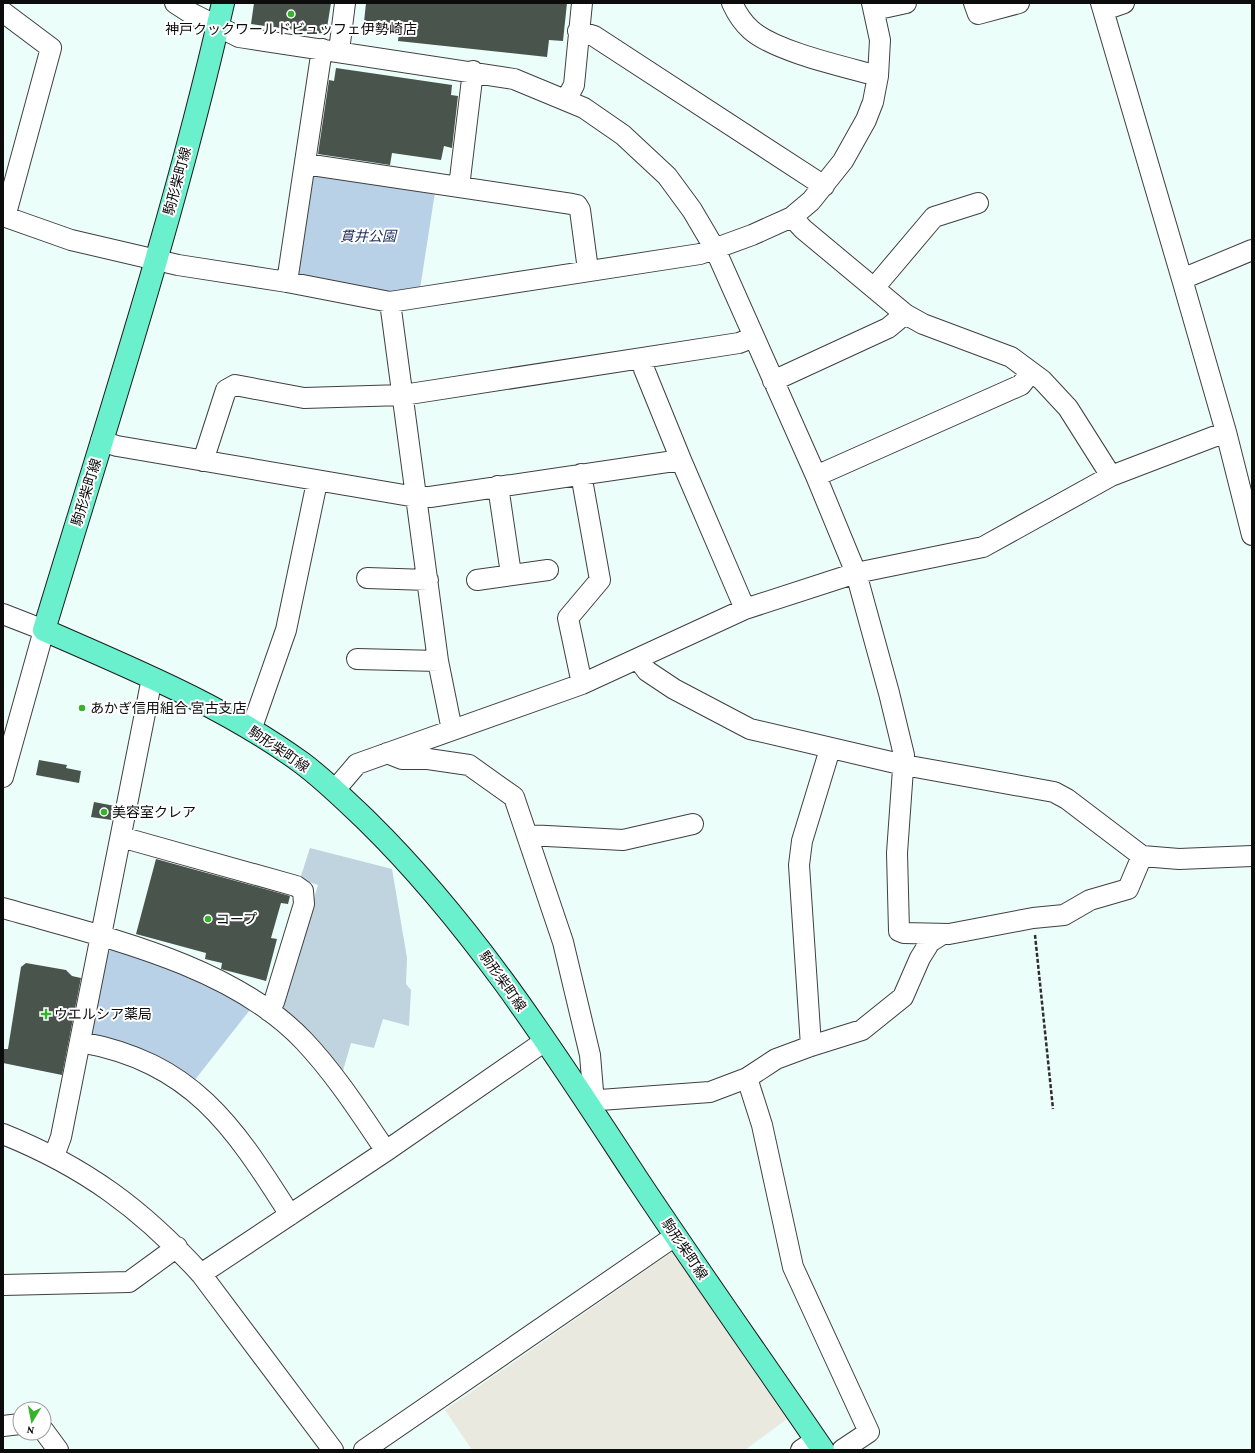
<svg xmlns="http://www.w3.org/2000/svg" width="1255" height="1453" font-family="'Crimson Pro','Noto Sans JP',serif">
<style>
.industrial{fill:#eae9e0}
.green{fill:#b8d1e6}
.cemetery{fill:#bfd4de}
.building{fill:#49544d}
.lines{fill:none;stroke-linecap:round;stroke-linejoin:round}
.minor-casing{stroke:#3f3f3f;stroke-width:22}
.major-casing{stroke:#1d1d1d;stroke-width:24}
.path{stroke:#2e2e2e;stroke-width:2.5;stroke-dasharray:4 2;stroke-linecap:butt}
.minor{stroke:#fff;stroke-width:20}
.major{stroke:#6af0cd;stroke-width:22}
.poi-dot{fill:#36b32d;stroke:#fff;stroke-width:1.5}
.labels{text-anchor:middle;stroke-width:4;stroke-linejoin:round;paint-order:stroke}
.poi-label{font-size:14px;fill:#0c0c0c;stroke:#fff;text-anchor:start}
.street-label{font-size:14px;fill:#0c0c0c;stroke:#fff}
.park-label{font-size:14px;font-style:italic;fill:#212f5f;stroke:#fff}
</style>
<rect width="100%" height="100%" fill="#ecfefa"/>
<!-- industrial -->
<path class="industrial" d="M 672,1252 L 787,1419 L 745,1450 L 472,1450 L 445,1410 Z"/>
<!-- green -->
<path class="green" d="M 318,175 L 435,192 L 420,289 L 388,295 L 301,280 L 297,272 L 312,178 Z
M 113,949 L 150,959 L 253,1006 L 194,1081 L 91,1035 L 106,953 Z"/>
<!-- cemetery -->
<path class="cemetery" d="M 310,848 L 392,869 L 407,958 L 406,984 L 411,990 L 409,1026 L 383,1019 L 374,1048 L 351,1043 L 342,1074 L 284,1010 L 282,1005 L 318,885 L 300,879 Z"/>
<!-- building -->
<path class="building" d="M 254,3 L 331,3 L 326,34 L 251,24 Z
M 366,3 L 567,3 L 563,41 L 549,40 L 547,57 L 398,41 L 400,25 L 364,22 Z
M 336,68 L 452,85 L 451,95 L 458,96 L 452,148 L 444,146 L 441,160 L 392,153 L 390,165 L 318,154 L 329,80 L 334,81 Z
M 39,760 L 67,765 L 66,768 L 81,771 L 79,783 L 36,775 Z
M 94,802 L 115,806 L 112,820 L 91,817 Z
M 156,859 L 290,896 L 288,904 L 281,903 L 271,938 L 277,939 L 266,981 L 221,969 L 222,963 L 205,959 L 206,953 L 136,934 Z
M 26,963 L 66,970 L 72,976 L 81,978 L 62,1075 L 3,1063 L 3,1049 L 8,1049 L 21,967 Z"/>
<g class="lines">
<defs>
<path id="minor" d="M 175,3 L 189,12 L 239,37 L 514,79 L 584,108 L 623,135 L 667,176 L 692,210 L 715,249 L 816,476 L 856,573 L 889,693 L 904,755 L 897,853 L 899,931 L 904,933 L 949,934 L 1033,918 L 1064,915 L 1090,900 L 1128,889 L 1142,856
M 732,3 C 737,14 742,22 751,30 C 776,52 846,67 878,76
M 974,3 L 978,14 L 1019,3
M 1101,3 L 1182,279 L 1226,432 L 1252,535
M 874,10 L 906,3
M 1104,10 L 1124,3
M 3,12 L 51,48 L 5,217
M 578,31 L 594,36 L 824,186
M 339,51 L 345,3
M 566,100 L 574,85 L 582,3
M 305,164 L 572,204 L 577,205 L 580,210 L 588,270
M 459,187 L 473,71
M 3,216 L 71,240 L 178,265 L 287,282 L 390,302 L 700,254 L 752,235 L 792,217 L 811,201 L 843,161 L 866,120 L 873,102 L 878,76 L 880,40 L 872,3
M 792,217 L 803,229 L 905,314 L 923,324 L 1011,357 L 1042,380 L 1068,408 L 1111,476
M 1182,279 L 1252,250
M 287,282 L 322,49
M 874,288 L 934,217 L 978,203
M 390,302 L 438,661 L 452,730
M 642,359 L 644,369 L 681,460 L 745,609
M 773,381 L 888,328 L 905,314
M 101,441 L 117,446 L 416,497 L 430,497 L 681,460
M 203,461 L 226,390 L 235,385 L 304,398 L 403,395 L 739,343 L 754,337
M 581,474 L 600,580 L 568,618 L 582,684
M 816,476 L 1021,385 L 1031,372
M 498,486 L 511,574
M 367,578 L 428,580
M 477,580 L 548,570
M 3,614 L 44,630 L 3,777
M 357,659 L 438,661
M 638,659 L 647,671 L 674,689 L 750,729 L 904,765 L 1054,792 L 1067,799 L 1142,856 L 1179,859 L 1252,856
M 251,730 L 286,630 L 317,482
M 387,753 L 402,759 L 428,759 L 469,765 L 514,797 L 563,942 L 590,1055 L 593,1091 L 586,1101
M 334,791 L 357,764 L 582,684 L 745,609 L 856,573 L 983,547 L 1111,476 L 1226,432
M 528,835 L 623,840 L 693,824
M 121,837 L 296,886 L 303,891 L 304,904 L 274,1002 L 269,1011
M 3,908 C 103,937 231,964 304,1041 C 336,1075 360,1113 386,1151
M 80,1042 C 192,1062 233,1125 290,1215
M 811,1046 L 799,865 L 802,841 L 830,749
M 747,1078 L 762,1125 L 793,1267 L 869,1432 L 842,1450
M 586,1101 L 710,1092 L 747,1078 L 776,1059 L 811,1046 L 862,1030 L 903,997 L 920,958 L 930,942 L 941,935
M 3,1134 C 85,1167 142,1209 201,1274 L 333,1450
M 54,1156 L 61,1137 L 152,678
M 201,1274 L 386,1151 L 545,1041
M 3,1285 L 129,1282 L 177,1247
M 3,1426 L 20,1424
M 44,1431 L 58,1450
M 364,1450 L 675,1236
M 801,1450 L 816,1440"/>
<path id="major" d="M 223,3 C 175,215 107,422 44,630 C 133,669 224,706 302,763 C 325,780 346,801 367,821 C 474,926 554,1052 636,1177 C 697,1269 761,1359 823,1450"/>
</defs>
<!-- minor casing -->
<use href="#minor" class="minor-casing"/>
<!-- major casing -->
<use href="#major" class="major-casing"/>
<!-- path -->
<path class="path" d="M 1035,935 L 1053,1109"/>
<!-- minor -->
<use href="#minor" class="minor"/>
<!-- major -->
<use href="#major" class="major"/>
</g>
<!-- markers -->
<g class="poi-dot">
<circle cx="291" cy="14" r="4"/>
<circle cx="82" cy="708" r="4"/>
<circle cx="104" cy="812" r="4"/>
<circle cx="208" cy="919" r="4"/>
<path d="M44 1008h4v4h4v4h-4v4h-4v-4h-4v-4h4z"/>
</g>
<g class="labels">
<!-- poi labels -->
<g class="poi-label">
<text x="291" y="34" text-anchor="middle">神戸クックワールドビュッフェ伊勢崎店</text>
<text x="90" y="713">あかぎ信用組合 宮古支店</text>
<text x="112" y="817">美容室クレア</text>
<text x="216" y="924">コープ</text>
<text x="54" y="1019">ウエルシア薬局</text>
</g>
<!-- street labels -->
<g class="street-label">
<text transform="translate(177 181) rotate(-75)" y="5">駒形柴町線</text>
<text transform="translate(86 492) rotate(-73)" y="5">駒形柴町線</text>
<text transform="translate(279 749) rotate(34)" y="5">駒形柴町線</text>
<text transform="translate(503 981) rotate(55)" y="5">駒形柴町線</text>
<text transform="translate(685 1249) rotate(56)" y="5">駒形柴町線</text>
</g>
<!-- park labels -->
<g class="park-label">
<text x="368" y="241">貫井公園</text>
</g>
</g>
<!-- border -->
<rect width="1255" height="1453" fill="none" stroke="#0c0c0c" stroke-width="8"/>
<!-- north arrow -->
<g transform="translate(32 1421) rotate(190)"><circle r="19" fill="#ffffff" stroke="#9e9e9e"/>
<path d="M0-3L7 15L0 10L-7 15Z" fill="#36b32d"/>
<text y="-6" font-size="11" font-weight="bold" text-anchor="middle" fill="#0c0c0c">N</text>
</g>
</svg>
